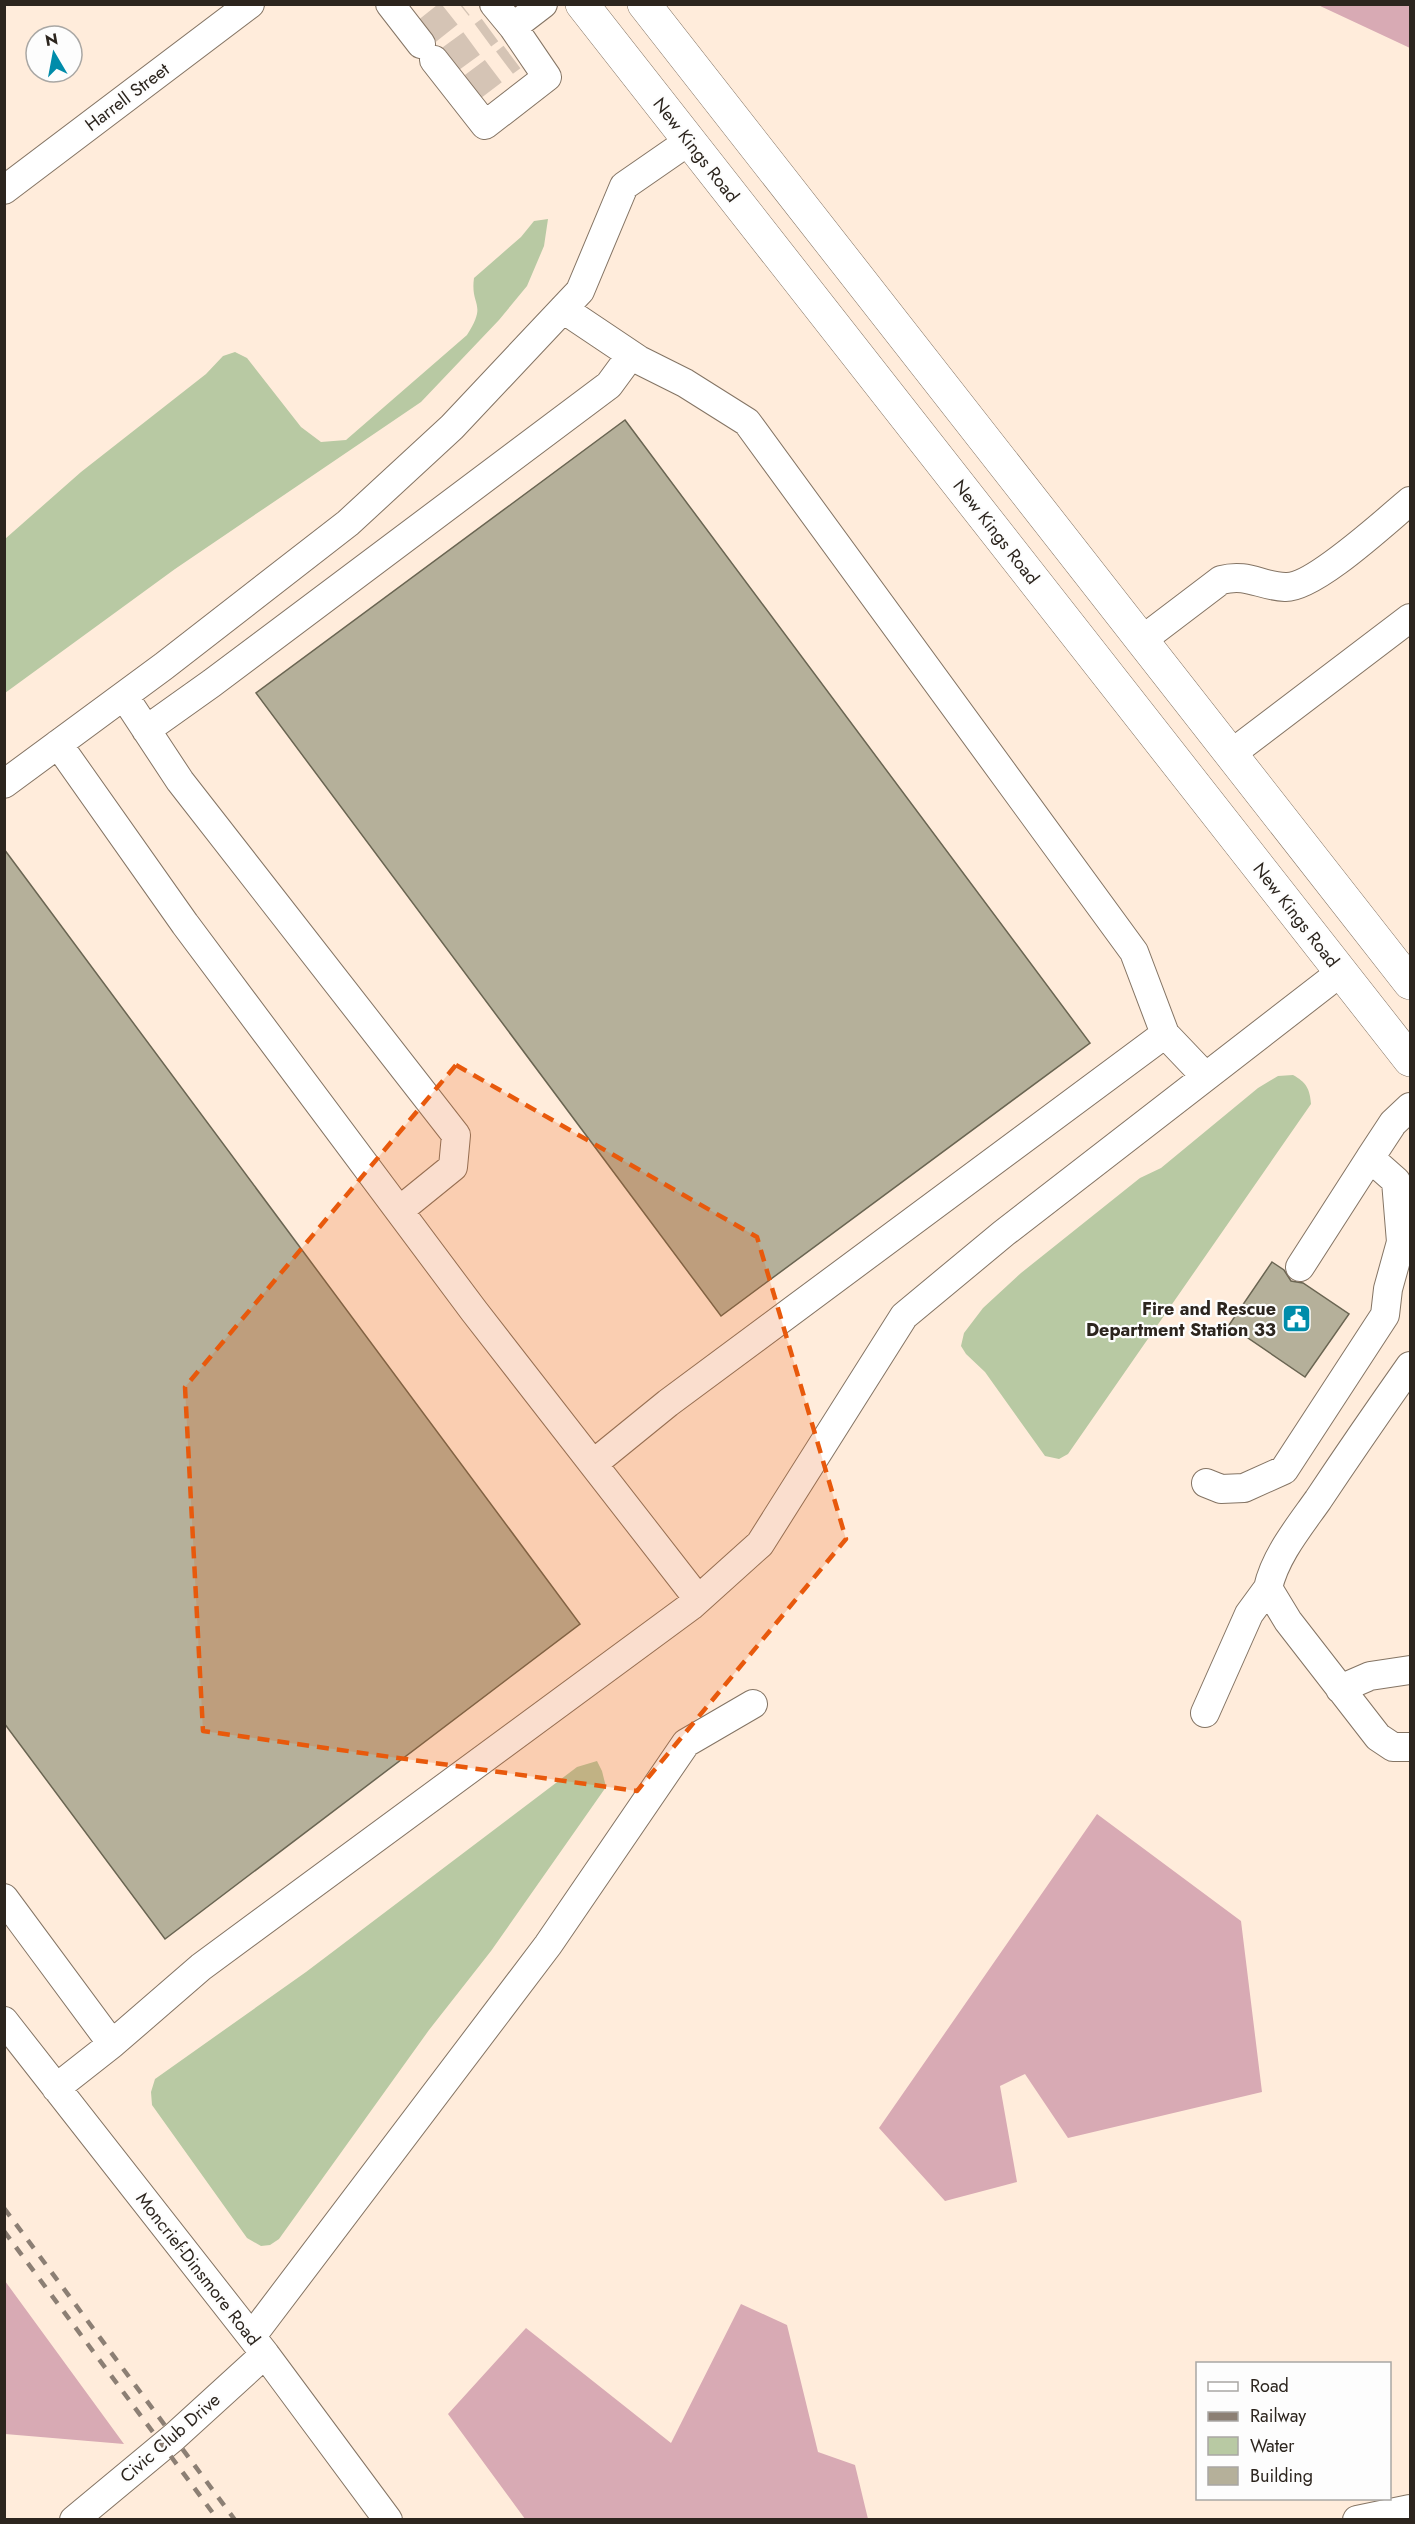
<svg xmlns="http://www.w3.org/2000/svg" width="1415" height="2524" font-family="Jost,sans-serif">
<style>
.forest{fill:#d8aab4}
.water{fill:#b8c9a3}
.building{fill:#b5b09a;stroke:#6a6552;stroke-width:1.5}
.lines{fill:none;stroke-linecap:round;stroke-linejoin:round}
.minor-tunnel{stroke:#d5c4b5;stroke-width:28;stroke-dasharray:28 14;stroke-linecap:butt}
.minor-casing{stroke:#847464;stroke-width:30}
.highway-casing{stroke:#847464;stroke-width:34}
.minor{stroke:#fff;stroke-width:28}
.highway{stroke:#fff;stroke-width:33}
.rail{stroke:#8c7f74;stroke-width:4.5;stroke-dasharray:10 10;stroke-linecap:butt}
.marked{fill:#e8590c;fill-opacity:0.2;stroke:#e8590c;stroke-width:4.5;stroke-dasharray:12 8;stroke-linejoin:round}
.labels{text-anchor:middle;stroke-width:4.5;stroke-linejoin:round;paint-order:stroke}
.street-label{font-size:18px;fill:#2c251e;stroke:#fdfdfd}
.poi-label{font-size:18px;font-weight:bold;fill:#2c251e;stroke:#fdfdfd;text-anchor:end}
</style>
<rect width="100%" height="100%" fill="#ffecdb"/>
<!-- forest -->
<path class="forest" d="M 1318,5 L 1410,5 L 1410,48 Z
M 1097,1814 L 1241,1921 L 1262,2092 L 1068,2138 L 1025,2074 L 1000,2086 L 1017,2182 L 945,2201 L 879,2128 Z
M 5,2281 L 124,2444 L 5,2434 Z
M 741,2304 L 787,2325 L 818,2452 L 855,2465 L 868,2519 L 525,2519 L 448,2414 L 526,2328 L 671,2443 Z"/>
<!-- water -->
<path class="water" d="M 548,219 L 544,246 L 527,286 L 499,320 L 421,402 L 175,569 L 5,693 L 5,539 L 81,472 L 206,374 L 223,356 L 235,352 L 247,358 L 301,427 L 321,442 L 346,440 L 467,335 C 488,302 470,307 474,278 L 521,237 L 534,221 Z
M 1293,1075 C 1306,1082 1310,1089 1311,1104 L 1068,1454 L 1059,1459 L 1045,1456 L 985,1372 L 966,1354 L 961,1346 L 964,1333 L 983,1308 L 1021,1273 L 1140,1178 L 1161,1168 L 1258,1088 L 1278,1076 Z
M 597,1761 L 602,1771 L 606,1787 L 491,1951 L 429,2030 L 279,2239 L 270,2245 L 261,2246 L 247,2238 L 152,2105 L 151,2092 L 155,2079 L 306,1972 L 577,1767 Z"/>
<!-- building -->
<path class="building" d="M 625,420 L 1090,1043 L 721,1316 L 256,693 Z
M 4,849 L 580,1624 L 165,1939 L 4,1723 Z
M 1272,1262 L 1284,1270 L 1291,1281 L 1303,1283 L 1349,1314 L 1305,1377 L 1229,1325 Z"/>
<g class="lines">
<!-- minor-tunnel -->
<path class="minor-tunnel" d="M 427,31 L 461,4
M 449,60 L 490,30
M 471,88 L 512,57"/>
<defs>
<path id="minor" d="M 390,4 L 421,44
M 494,4 L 513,27 L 543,4
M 434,60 L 485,125 L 547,77 L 513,27
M 4,190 L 250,4
M 563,309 L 639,360 L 685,383 L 747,422 L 1134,952 L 1165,1034 L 1205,1076
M 1142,640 L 1221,580 C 1248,573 1260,586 1285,587 C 1313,589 1386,521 1410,501
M 124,696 L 180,781 L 456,1135 L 453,1167 L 400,1210
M 146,730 L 212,683 L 609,385 L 631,355
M 58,744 L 185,924 L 474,1311 L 698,1599
M 1231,754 L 1410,618
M 4,784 L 164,666 L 348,523 L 452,427 L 580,291 L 624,186 L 689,141
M 1300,1267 L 1370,1158
M 1410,1366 C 1379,1410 1348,1455 1318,1500 C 1299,1527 1275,1556 1268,1588 L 1288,1621 L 1378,1737 L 1393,1747 L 1410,1747
M 593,1464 L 668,1403 L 1165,1034
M 1206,1483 L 1221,1489 L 1244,1488 L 1284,1470 L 1385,1315 L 1388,1289 L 1401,1242 L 1396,1181 L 1370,1158 L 1393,1123 L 1410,1107
M 1340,1689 L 1370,1676 L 1410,1670
M 1205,1713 L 1249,1614 L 1268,1588
M 4,1898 L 112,2044 L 56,2088
M 4,2021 L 265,2354 L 388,2520
M 112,2044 L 201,1967 L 691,1606 L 760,1544 L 904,1316 L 1004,1233 L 1341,972
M 252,2336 L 548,1945 L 686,1743 L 753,1704
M 74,2520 L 174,2437 L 265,2354
M 1357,2520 L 1410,2509"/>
<path id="highway" d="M 582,4 L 1410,1060
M 644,4 L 1410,983"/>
</defs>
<!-- minor casing -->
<use href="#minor" class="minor-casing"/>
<!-- highway casing -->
<use href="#highway" class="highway-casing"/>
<!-- minor -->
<use href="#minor" class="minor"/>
<!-- highway -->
<use href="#highway" class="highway"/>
<!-- rail -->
<path class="rail" d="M 4,2208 L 235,2520
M 4,2231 L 218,2520"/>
</g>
<!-- marked area -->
<path class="marked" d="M 456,1065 L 757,1237 L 846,1539 L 637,1791 L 203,1731 L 185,1387 Z"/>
<!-- icons -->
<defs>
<symbol id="civic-square" viewBox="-11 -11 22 22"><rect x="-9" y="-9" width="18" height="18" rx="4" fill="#008caa" stroke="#fdfdfd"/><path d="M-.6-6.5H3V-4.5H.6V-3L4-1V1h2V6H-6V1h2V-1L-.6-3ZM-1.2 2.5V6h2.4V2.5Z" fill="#fff"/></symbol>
</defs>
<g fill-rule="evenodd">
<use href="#civic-square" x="1280" y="1302" width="33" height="33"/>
</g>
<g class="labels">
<!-- street labels -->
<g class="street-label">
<text transform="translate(127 97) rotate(-37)" y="6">Harrell Street</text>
<text transform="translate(696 150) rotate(52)" y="6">New Kings Road</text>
<text transform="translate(996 532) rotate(52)" y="6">New Kings Road</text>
<text transform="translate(1296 915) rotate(52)" y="6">New Kings Road</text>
<text transform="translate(198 2269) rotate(52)" y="6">Moncrief-Dinsmore Road</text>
<text transform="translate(170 2438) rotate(-41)" y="6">Civic Club Drive</text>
</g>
<!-- poi labels -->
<g class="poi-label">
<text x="1276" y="1315">Fire and Rescue<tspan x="1276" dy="21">Department Station 33</tspan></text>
</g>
</g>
<!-- border -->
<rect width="1415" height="2524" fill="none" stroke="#2c251e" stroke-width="12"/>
<!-- legend -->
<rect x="1196" y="2362" width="195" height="138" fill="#fdfdfd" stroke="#a9a7a4" stroke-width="1.5"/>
<rect x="1208" y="2382" width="30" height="9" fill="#ffffff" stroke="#a9a7a4" stroke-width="1.5"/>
<text x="1250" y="2392" font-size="18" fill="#2c251e">Road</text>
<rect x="1208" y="2412" width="30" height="9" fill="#8c7f74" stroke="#a9a7a4" stroke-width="1.5"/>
<text x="1250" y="2422" font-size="18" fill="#2c251e">Railway</text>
<rect x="1208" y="2437" width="30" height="18" fill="#b8c9a3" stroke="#a9a7a4" stroke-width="1.5"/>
<text x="1250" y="2452" font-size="18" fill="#2c251e">Water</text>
<rect x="1208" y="2467" width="30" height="18" fill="#b5b09a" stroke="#a9a7a4" stroke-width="1.5"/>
<text x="1250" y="2482" font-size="18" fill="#2c251e">Building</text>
<!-- north arrow -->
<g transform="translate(54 54) rotate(350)"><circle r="28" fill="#fdfdfd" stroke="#a9a7a4" stroke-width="1.5"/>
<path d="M0-4.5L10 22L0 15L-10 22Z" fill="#008caa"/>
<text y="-9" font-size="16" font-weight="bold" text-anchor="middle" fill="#2c251e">N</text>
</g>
</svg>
